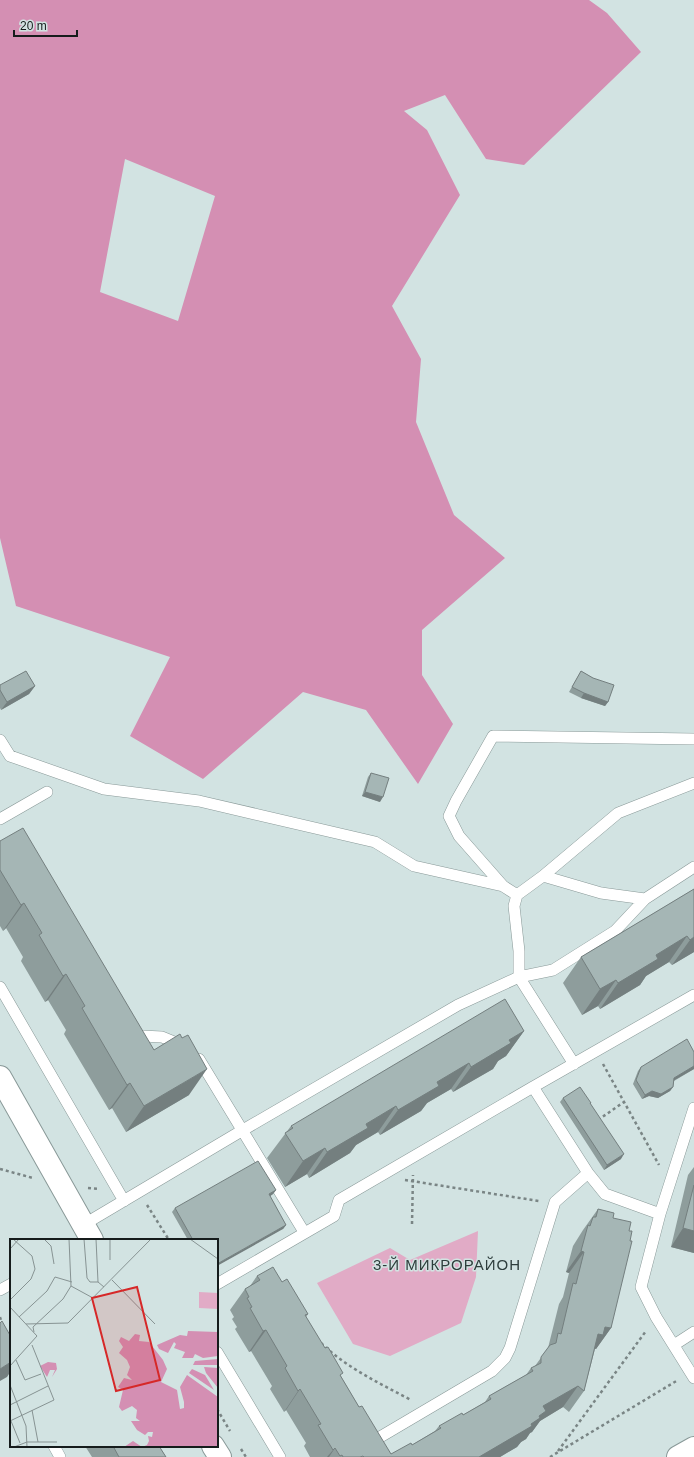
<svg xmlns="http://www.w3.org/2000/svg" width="694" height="1457" font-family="Helvetica,sans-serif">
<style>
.green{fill:#e1abc6}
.forest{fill:#d48fb3;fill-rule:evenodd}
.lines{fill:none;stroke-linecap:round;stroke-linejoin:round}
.service-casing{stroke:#899998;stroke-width:12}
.minor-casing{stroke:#899998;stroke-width:24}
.tertiary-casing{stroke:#899998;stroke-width:24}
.path{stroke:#7a8585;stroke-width:2.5;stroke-dasharray:3 3;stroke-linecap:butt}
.service{stroke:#fff;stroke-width:11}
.minor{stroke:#fff;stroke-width:22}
.tertiary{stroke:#fff;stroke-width:22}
.wall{fill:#8e9d9c}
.shaded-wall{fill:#747f7f}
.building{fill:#a5b6b5;stroke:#747f7f}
.labels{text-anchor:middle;stroke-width:3;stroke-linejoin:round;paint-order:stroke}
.neighbourhood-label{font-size:15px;letter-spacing:1px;fill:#2e3d3c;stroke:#d2e3e2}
.inset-road{fill:none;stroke:#879393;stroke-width:1}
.view{fill:#d62828;fill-opacity:0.15;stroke:#d62828;stroke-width:2}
.inset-edge{fill:none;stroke:#161c1c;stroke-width:2}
</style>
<rect width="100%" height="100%" fill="#d2e3e2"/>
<!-- green -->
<path class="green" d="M 478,1231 L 476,1277 L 461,1323 L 390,1356 L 353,1344 L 317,1283 L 390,1248 L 410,1260 Z"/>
<!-- forest -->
<path class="forest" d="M 0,0 L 589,0 L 607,13 L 641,52 L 524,165 L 486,159 L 445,95 L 404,111 L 427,130 L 460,195 L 392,306 L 421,359 L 416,422 L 454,515 L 505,558 L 422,630 L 422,675 L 453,724 L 418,784 L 366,710 L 303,692 L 203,779 L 130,736 L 170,657 L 16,606 L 0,538 ZM 125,159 L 215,196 L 178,321 L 100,292 Z"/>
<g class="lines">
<defs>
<path id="service" d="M 0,740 L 10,756 L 104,789 L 199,801 L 375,842 L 414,866 L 503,886
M 0,819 L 47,792
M 543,876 L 601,893 L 645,899
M 517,895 L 503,886 L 459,836 L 449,816 L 456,801 L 493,736 L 694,739
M 0,987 L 124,1201
M 142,1036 L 162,1037 L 184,1046
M 199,1059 L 304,1232
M 574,1064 L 519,977 L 519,951 L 514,906 L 517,895 L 543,876 L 618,813 L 694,783
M 533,1087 L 694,995
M 694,1108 L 660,1214 L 641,1287 L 656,1317 L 694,1378
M 83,1225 L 243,1130 L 458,1005 L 519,977 L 553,970 L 615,931 L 645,899 L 694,867
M 217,1284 L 334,1216 L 339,1200 L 533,1087 L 588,1173 L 605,1194 L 660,1214
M 0,1290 L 11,1284
M 674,1345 L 694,1332
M 217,1352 L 280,1457
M 375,1440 L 492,1371 L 505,1358 L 510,1348 L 555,1202 L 588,1173
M 54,1446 L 60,1457"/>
<path id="minor" d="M 0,1077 L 92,1240
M 213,1446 L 220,1457"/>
<path id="tertiary" d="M 678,1457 L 694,1448"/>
</defs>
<!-- service casing -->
<use href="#service" class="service-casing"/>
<!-- minor casing -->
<use href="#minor" class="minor-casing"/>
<!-- tertiary casing -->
<use href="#tertiary" class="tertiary-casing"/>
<!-- path -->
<path class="path" d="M 603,1064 L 659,1165
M 598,1120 L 624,1102
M 0,1169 L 33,1178
M 405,1180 L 539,1201
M 88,1188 L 99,1189
M 147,1205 L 169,1240
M 412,1224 L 413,1175
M 0,1317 L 2,1324
M 321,1343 C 347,1368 379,1383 411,1400
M 217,1409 L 230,1431
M 241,1449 L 246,1457
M 558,1451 L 646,1331
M 550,1457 L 678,1380"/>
<!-- service -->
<use href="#service" class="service"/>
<!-- minor -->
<use href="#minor" class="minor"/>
<!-- tertiary -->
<use href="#tertiary" class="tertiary"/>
</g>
<!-- wall -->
<path class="wall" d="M 581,671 L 593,678 L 608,702 L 605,706 L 581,698 L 569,692 Z
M 0,685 L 35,686 L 29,694 L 1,710 L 0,708 Z
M 371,773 L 380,802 L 362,796 L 368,777 Z
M 0,841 L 154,1050 L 189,1095 L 126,1132 L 112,1108 L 109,1110 L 64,1034 L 66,1030 L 48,1000 L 45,1002 L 21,961 L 23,957 L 6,928 L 3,931 L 0,926 Z
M 694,889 L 694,952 L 672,965 L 669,962 L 646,976 L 640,985 L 600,1009 L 598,1006 L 582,1015 L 563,983 L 581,957 Z
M 524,1031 L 506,1056 L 498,1061 L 493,1069 L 453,1092 L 451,1089 L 427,1103 L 421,1111 L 380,1135 L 378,1132 L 356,1145 L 350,1153 L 309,1178 L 307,1174 L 285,1187 L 267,1158 L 291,1126 Z
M 694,1052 L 694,1069 L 674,1081 L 673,1087 L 670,1091 L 658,1098 L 649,1096 L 642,1099 L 633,1084 L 638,1071 L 641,1067 Z
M 563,1098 L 590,1104 L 621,1159 L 604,1170 L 560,1102 Z
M 694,1167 L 694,1253 L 671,1247 L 688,1175 Z
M 276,1190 L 273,1194 L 270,1196 L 286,1225 L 283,1229 L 217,1240 L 188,1240 L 172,1212 L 175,1208 Z
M 598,1209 L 613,1218 L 629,1231 L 611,1328 L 596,1349 L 595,1349 L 584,1391 L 569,1412 L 563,1407 L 540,1421 L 532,1432 L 530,1433 L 526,1439 L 521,1442 L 517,1447 L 500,1457 L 310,1457 L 304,1446 L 306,1443 L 286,1410 L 284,1412 L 270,1389 L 272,1386 L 251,1351 L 249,1352 L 235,1329 L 237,1327 L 232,1319 L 234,1317 L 230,1310 L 245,1289 L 250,1286 L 257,1276 L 282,1282 L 308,1314 L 306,1317 L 359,1407 L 391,1454 L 412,1445 L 435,1431 L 439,1426 L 463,1415 L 485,1402 L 489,1396 L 526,1375 L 531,1368 L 535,1366 L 548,1348 L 559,1304 L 563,1297 L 569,1273 L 566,1272 L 573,1246 L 583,1230 Z
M 85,1446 L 159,1446 L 166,1457 L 92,1457 Z"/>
<!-- shaded-wall -->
<path class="shaded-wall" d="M 35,686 L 29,694 L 1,710 L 7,702 Z
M 584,693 L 608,702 L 605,706 L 581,698 Z
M 365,792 L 383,797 L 380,802 L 362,796 Z
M 24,903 L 6,928 L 3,931 L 21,905 Z
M 687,936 L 669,962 L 646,976 L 640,985 L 600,1009 L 618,983 L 656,955 Z
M 694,937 L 694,952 L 672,965 L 690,940 Z
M 66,974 L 48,1000 L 45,1002 L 63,976 Z
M 616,980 L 598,1006 L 582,1015 L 600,989 Z
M 524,1031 L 506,1056 L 498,1061 L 493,1069 L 453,1092 L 471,1067 L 509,1040 Z
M 469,1063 L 451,1089 L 427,1103 L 421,1111 L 380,1135 L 398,1110 L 437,1082 Z
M 694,1066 L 694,1069 L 671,1082 L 674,1078 Z
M 207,1069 L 189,1095 L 126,1132 L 144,1106 Z
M 130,1083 L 112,1108 L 109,1110 L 127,1085 Z
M 673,1087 L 670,1091 L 658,1098 L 649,1096 L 642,1099 L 645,1095 L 652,1091 Z
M 396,1106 L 378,1132 L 356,1145 L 350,1153 L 309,1178 L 327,1152 L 366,1124 Z
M 325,1148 L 307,1174 L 285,1187 L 303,1161 Z
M 624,1154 L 621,1159 L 604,1170 L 607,1165 Z
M 276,1190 L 273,1194 L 266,1199 L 269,1194 Z
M 286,1225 L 283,1229 L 217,1266 L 217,1264 Z
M 683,1228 L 694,1231 L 694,1253 L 671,1247 Z
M 581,1251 L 584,1252 L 569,1273 L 566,1272 Z
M 605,1327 L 611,1328 L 596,1349 L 594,1348 L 598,1334 Z
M 266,1330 L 251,1351 L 249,1352 L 263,1331 Z
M 11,1362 L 11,1371 L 7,1377 L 0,1381 L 0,1369 Z
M 578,1386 L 563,1407 L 540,1421 L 532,1432 L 530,1433 L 526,1439 L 521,1442 L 517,1447 L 500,1457 L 479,1457 L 543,1406 Z
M 300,1389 L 286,1410 L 284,1412 L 298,1391 Z
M 335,1448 L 329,1457 L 327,1457 L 333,1450 Z"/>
<!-- building -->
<path class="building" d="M 26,671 L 35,686 L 7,702 L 0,690 L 0,685 Z
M 581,671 L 593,678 L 614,685 L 608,702 L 584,693 L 572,687 Z
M 371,773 L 389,778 L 383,797 L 365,792 Z
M 23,828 L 154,1050 L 180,1034 L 182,1038 L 188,1035 L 207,1069 L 144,1106 L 130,1083 L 127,1085 L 82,1008 L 85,1006 L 66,974 L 63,976 L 39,935 L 42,933 L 24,903 L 21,905 L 0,870 L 0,841 Z
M 694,889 L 694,937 L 690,940 L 687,936 L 656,955 L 658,959 L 618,983 L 616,980 L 600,989 L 581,957 Z
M 505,999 L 524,1031 L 509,1040 L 511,1043 L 471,1067 L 469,1063 L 437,1082 L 439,1086 L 398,1110 L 396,1106 L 366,1124 L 368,1128 L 327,1152 L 325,1148 L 303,1161 L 285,1133 L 293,1128 L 291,1126 Z
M 687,1039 L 694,1052 L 694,1066 L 674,1078 L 673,1087 L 661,1094 L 652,1091 L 645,1095 L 636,1080 L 641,1067 Z
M 580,1087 L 591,1103 L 590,1103 L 624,1154 L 607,1165 L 563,1098 Z
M 258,1161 L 276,1190 L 269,1194 L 286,1225 L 217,1264 L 217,1240 L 193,1240 L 175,1208 Z
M 694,1185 L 694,1231 L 683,1228 Z
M 598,1209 L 614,1213 L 613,1218 L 631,1222 L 629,1231 L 632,1231 L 630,1241 L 632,1241 L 611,1328 L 605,1327 L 603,1335 L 598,1334 L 584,1391 L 578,1386 L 543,1406 L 546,1411 L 539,1416 L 540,1418 L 531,1424 L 532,1426 L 479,1457 L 364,1457 L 363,1456 L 360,1457 L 343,1457 L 342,1455 L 340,1456 L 335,1448 L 333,1450 L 318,1425 L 321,1424 L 300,1389 L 298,1391 L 285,1368 L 287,1366 L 266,1330 L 263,1331 L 250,1308 L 252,1307 L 247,1298 L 249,1297 L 245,1289 L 260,1280 L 257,1276 L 273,1267 L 282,1282 L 287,1279 L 308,1314 L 305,1315 L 325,1348 L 328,1347 L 343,1373 L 340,1375 L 359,1407 L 362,1406 L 391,1454 L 411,1443 L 412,1445 L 441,1428 L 439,1426 L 462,1413 L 463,1415 L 491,1399 L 489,1396 L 533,1371 L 531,1368 L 541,1363 L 541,1357 L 550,1345 L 556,1343 L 558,1333 L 561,1334 L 573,1283 L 576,1284 L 584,1252 L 581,1251 L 588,1225 L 590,1226 L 593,1217 L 596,1217 Z
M 2,1321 L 11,1337 L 11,1362 L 0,1369 L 0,1323 Z
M 113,1446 L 159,1446 L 166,1457 L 119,1457 Z"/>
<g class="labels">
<!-- neighbourhood labels -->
<g class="neighbourhood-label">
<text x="447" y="1270">3-Й МИКРОРАЙОН</text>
</g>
</g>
<!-- overview -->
<g transform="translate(10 1239)">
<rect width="208" height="208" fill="#d2e3e2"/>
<path d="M 189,53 L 208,54 L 208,70 L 189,69 Z" fill="#e1abc6"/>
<path d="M 178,92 L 208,93 L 208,117 L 193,119 L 185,115 L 183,119 L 172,119 L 175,113 L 164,109 L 166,105 L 164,103 L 158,114 L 149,110 L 147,106 L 170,96 L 177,97 ZM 125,95 L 130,96 L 129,102 L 139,103 L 153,121 L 157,130 L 151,143 L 167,151 L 170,170 L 174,169 L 174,163 L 170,148 L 177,136 L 208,158 L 208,208 L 114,208 L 123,202 L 132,208 L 137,206 L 139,202 L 138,197 L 142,198 L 143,193 L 138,193 L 135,196 L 127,191 L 121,182 L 130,182 L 126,179 L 127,171 L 122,167 L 112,172 L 109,168 L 113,151 L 108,148 L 114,139 L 122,141 L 117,136 L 120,128 L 117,121 L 109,114 L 113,108 L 109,102 L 111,98 L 119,102 ZM 208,120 L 208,126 L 183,126 L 185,122 ZM 38,123 L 46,124 L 47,130 L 42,138 L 45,131 L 40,131 L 37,138 L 30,127 ZM 194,128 L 208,129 L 208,149 L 196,134 ZM 182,130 L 195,136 L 204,151 L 179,134 Z" fill="#d48fb3"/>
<path class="inset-road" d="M 34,0 L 41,7 L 44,25M 74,0 L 77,39 L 80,43 L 88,43M 86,0 L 88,43 L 94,48M 100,0 L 100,21M 180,0 L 208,20M 0,10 L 9,0M 102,41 L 145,85M 61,47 L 83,59M 0,61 L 21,40 L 25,30 L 22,17 L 3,0M 0,68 L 27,97 L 0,127M 9,78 L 37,52 L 45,38 L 62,43M 16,85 L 58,84 L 141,0M 24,93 L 23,88 L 53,60 L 61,47 L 59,0M 6,121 L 15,141 L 31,135M 0,146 L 16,187 L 17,208M 0,166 L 38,147M 22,171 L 28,203M 0,182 L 44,161 L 22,106M 1,182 L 10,204M 4,208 L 17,203 L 47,203"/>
<path class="view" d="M 127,48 L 150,141 L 106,152 L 82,59 Z"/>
<rect width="208" height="208" class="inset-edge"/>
</g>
<!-- scale -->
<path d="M14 30v6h63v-6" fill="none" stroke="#161c1c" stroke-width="2"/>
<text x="20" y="30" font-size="12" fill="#161c1c" stroke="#d2e3e2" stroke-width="3" paint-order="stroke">20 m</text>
</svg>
